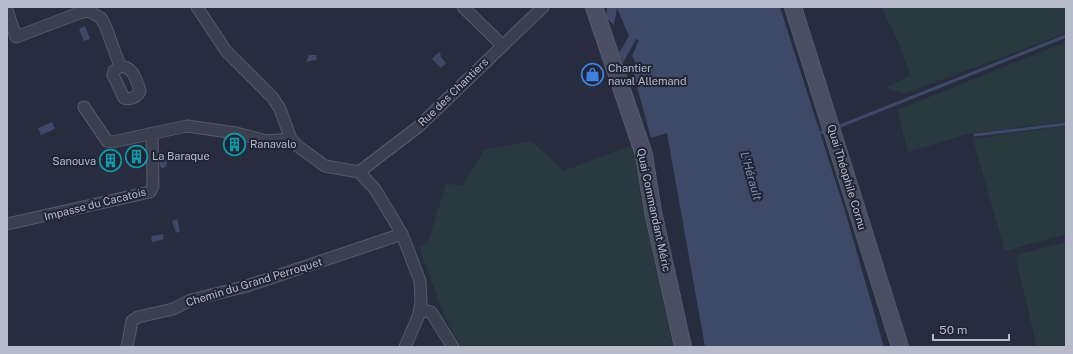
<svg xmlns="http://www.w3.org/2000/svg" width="1073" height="354" font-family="'Public Sans',sans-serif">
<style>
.green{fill:#293940}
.water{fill:#3e4867}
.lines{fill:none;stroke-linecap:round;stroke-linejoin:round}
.stream{stroke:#3e4867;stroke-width:3}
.street-casing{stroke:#565b6a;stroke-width:13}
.secondary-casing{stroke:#565b6a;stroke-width:18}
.street{stroke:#3b404f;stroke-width:11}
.secondary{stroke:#494e62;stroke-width:16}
.labels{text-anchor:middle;stroke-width:4;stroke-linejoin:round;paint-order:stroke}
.poi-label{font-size:11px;fill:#b8bbca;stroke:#202535;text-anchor:start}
.street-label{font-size:11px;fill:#b8bbca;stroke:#202535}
.water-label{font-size:12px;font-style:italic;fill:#818db0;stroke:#202535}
</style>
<rect width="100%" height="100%" fill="#272d3f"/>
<!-- green -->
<path class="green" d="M 881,7 L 1066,7 L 1066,31 L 1064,34 L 904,94 L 886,88 L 910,75 L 898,41 Z
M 1066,42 L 1066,121 L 967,134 L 908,152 L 897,110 Z
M 1066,126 L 1066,234 L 1005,251 L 973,139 Z
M 531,141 L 564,171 L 634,144 L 641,201 L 673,347 L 462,347 L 445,318 L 419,247 L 428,242 L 446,184 L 461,185 L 464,183 L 483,152 L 487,149 Z
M 1066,242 L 1066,347 L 1037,347 L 1016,260 L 1020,254 Z"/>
<!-- water -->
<path class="water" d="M 607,7 L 780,7 L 845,211 L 884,347 L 705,347 L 667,133 L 651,138 L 634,76 L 637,66 L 632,56 L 639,40 L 636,39 L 623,63 L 619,53 L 629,36 L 617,8 L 614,25 L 606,18 Z
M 85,26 L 90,39 L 84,41 L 79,29 Z
M 439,52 L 441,55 L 440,56 L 446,63 L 441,68 L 432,59 Z
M 309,55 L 316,55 L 317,60 L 306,62 Z
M 52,122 L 55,129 L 41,135 L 38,128 Z
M 163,155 L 166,157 L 167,165 L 163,169 L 160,166 L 160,157 Z
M 177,219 L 180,231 L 176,233 L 172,221 Z
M 163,234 L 164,239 L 153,242 L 151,240 L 152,236 Z"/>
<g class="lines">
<!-- stream -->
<path class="stream" d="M 835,128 L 1066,36
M 820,133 L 826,131
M 975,135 L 1066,124"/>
<defs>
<path id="street" d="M 197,7 L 226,51 L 273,98 L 280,109 L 291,139 L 299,147 L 325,166 L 359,172 L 375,189 L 402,234 L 420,281 L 421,303 L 418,317 L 405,347
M 463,7 L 502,45
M 7,10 L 16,37 L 82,12 L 89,11 L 101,18 L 105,25 L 120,66
M 120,66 C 134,67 136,80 140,91 C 138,97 130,100 124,98 L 113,75 L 114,71 Z
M 84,107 L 107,141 L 112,142 L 187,126 L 236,133 L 267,141 L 291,139
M 359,172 L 418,127 L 543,7
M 7,224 L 150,192 L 153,186 L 152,134
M 420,310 L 431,312 L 453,347
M 127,347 L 132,321 L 138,317 L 173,309 L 191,300 L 247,286 L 402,234"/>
<path id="secondary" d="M 594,7 L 644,155 L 653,212 L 683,347
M 793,7 L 900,347"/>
</defs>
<!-- street casing -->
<use href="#street" class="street-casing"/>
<!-- secondary casing -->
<use href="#secondary" class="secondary-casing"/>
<!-- street -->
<use href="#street" class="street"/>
<!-- secondary -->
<use href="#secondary" class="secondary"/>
</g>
<!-- icons -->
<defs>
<symbol id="shop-ring" viewBox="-11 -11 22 22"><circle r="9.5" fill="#202535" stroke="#3f7fe0" stroke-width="1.5"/><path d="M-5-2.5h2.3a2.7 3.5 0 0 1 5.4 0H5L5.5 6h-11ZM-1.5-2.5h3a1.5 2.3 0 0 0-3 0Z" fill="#3f7fe0"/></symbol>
<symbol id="building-ring" viewBox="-11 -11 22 22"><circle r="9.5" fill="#202535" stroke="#0f9aa8" stroke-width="1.5"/><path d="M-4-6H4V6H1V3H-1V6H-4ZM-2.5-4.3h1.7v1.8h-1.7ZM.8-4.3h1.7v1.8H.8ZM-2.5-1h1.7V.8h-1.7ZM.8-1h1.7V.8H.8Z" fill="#0f9aa8"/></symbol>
</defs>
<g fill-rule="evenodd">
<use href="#shop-ring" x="580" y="62" width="25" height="25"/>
<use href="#building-ring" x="222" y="132" width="25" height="25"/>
<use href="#building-ring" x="124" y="144" width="25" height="25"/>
<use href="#building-ring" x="98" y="148" width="25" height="25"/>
</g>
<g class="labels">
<!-- poi labels -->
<g class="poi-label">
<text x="608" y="72">Chantier<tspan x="608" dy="13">naval Allemand</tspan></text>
<text x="250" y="148">Ranavalo</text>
<text x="152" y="160">La Baraque</text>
<text x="96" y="165" text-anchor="end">Sanouva</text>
</g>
<!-- street labels -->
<g class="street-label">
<text transform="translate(453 92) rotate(-44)" y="4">Rue des Chantiers</text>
<text transform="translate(847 177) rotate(73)" y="4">Quai Théophile Cornu</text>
<text transform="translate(95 204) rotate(-14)" y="4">Impasse du Cacatois</text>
<text transform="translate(654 210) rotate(78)" y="4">Quai Commandant Méric</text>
<text transform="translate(254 282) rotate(-17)" y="4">Chemin du Grand Perroquet</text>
</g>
<!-- water labels -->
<g class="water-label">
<text transform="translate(751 176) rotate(74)" y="4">L'Hérault</text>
</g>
</g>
<!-- border -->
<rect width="1073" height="354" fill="none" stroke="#b8bbca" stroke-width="16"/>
<!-- scale -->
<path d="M933 334v6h76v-6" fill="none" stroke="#b8bbca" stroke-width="2"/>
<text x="939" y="334" font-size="12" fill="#b8bbca" stroke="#202535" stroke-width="3" paint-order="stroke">50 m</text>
</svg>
